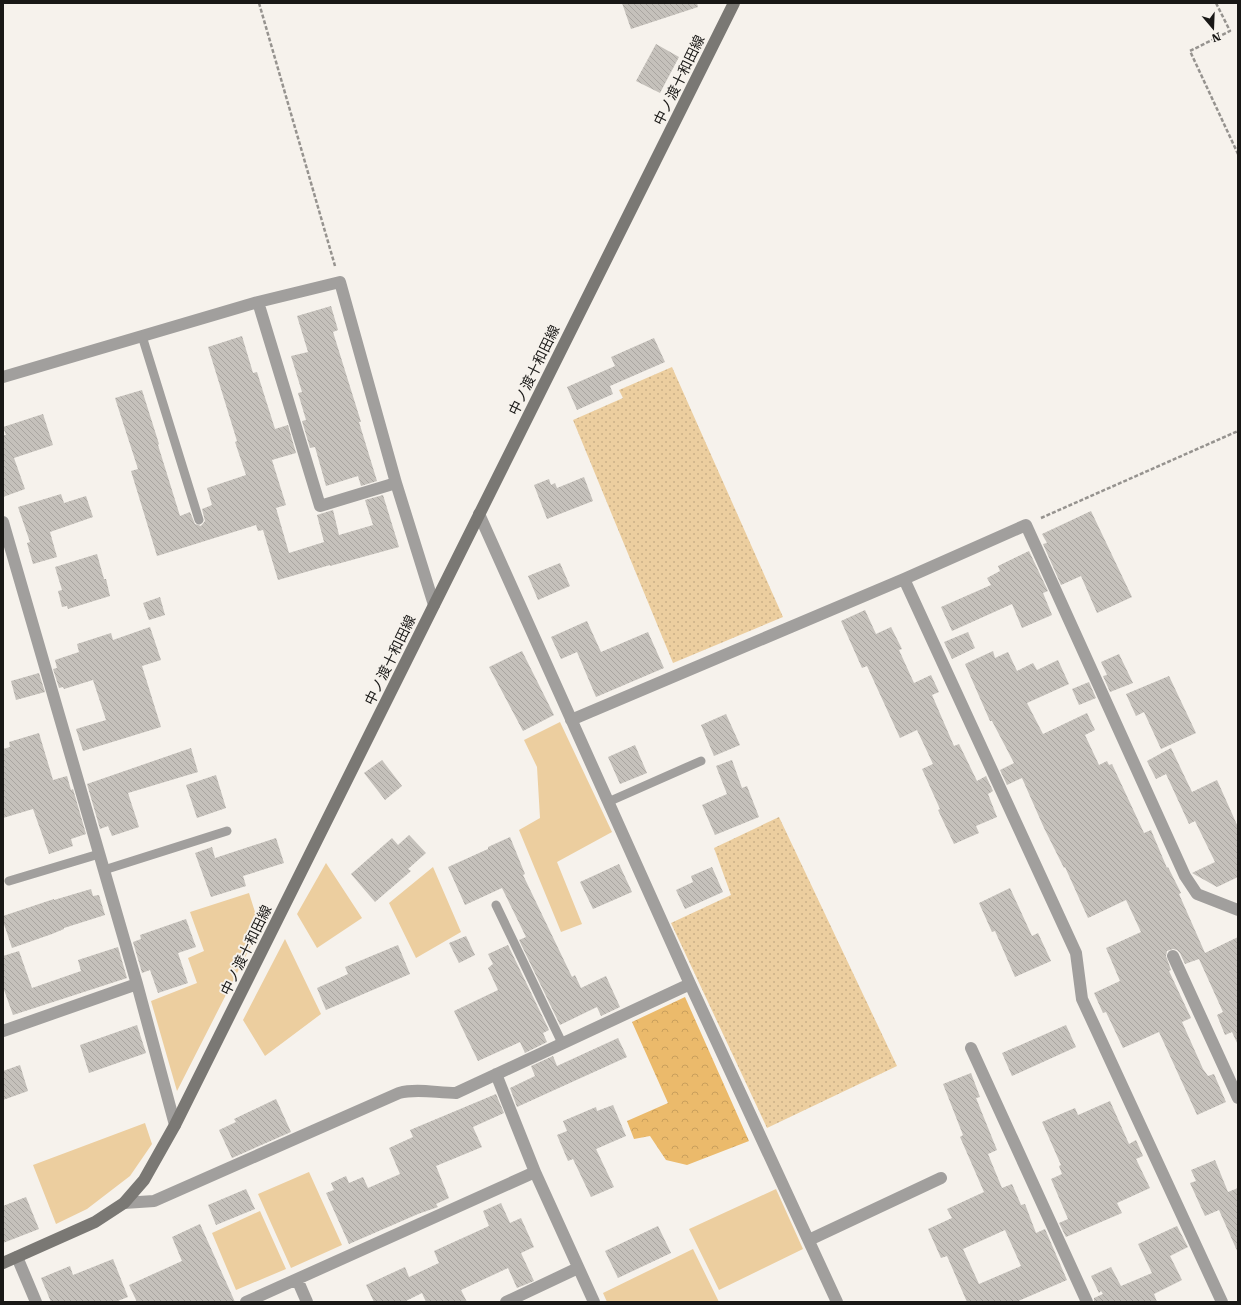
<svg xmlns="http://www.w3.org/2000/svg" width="1241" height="1305" font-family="'Roboto Serif','Noto Sans JP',serif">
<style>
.grass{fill:url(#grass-dots)}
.forest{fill:url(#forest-crowns)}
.garden{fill:#ecce9f}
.building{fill:url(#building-back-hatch);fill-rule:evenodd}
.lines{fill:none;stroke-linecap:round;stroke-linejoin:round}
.path{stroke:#96938f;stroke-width:2.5;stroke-dasharray:4 2;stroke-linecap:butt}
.lane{stroke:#a19f9d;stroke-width:9}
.street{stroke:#a19f9d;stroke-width:12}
.secondary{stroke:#7a7874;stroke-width:12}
.labels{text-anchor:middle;stroke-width:4;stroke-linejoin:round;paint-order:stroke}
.street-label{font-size:14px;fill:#191816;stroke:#f6f2ec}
</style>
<defs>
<pattern id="grass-dots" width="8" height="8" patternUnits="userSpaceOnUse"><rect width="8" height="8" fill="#ecce9f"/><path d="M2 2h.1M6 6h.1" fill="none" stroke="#cab088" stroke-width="1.8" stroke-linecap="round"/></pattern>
<pattern id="forest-crowns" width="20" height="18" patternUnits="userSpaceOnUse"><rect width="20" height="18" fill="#ebba6b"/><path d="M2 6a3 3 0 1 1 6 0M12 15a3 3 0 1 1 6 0" fill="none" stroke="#c99f5c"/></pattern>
<pattern id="building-back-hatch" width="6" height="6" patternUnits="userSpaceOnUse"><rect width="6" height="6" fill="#c5c1bb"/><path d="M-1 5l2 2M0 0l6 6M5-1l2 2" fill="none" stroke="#a9a5a0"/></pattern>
</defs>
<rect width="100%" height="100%" fill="#f6f2ec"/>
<!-- grass -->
<path class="grass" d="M 672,367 L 783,617 L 673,663 L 573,420 L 623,398 L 619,390 Z
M 779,817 L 897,1066 L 767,1128 L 671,923 L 731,895 L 714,848 Z"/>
<!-- forest -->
<path class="forest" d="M 685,997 L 749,1141 L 687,1165 L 666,1160 L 650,1136 L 634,1139 L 627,1121 L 668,1103 L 632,1022 Z"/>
<!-- garden -->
<path class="garden" d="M 560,722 L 612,832 L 557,862 L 582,924 L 561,932 L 519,830 L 540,818 L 537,767 L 524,740 Z
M 326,863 L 362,918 L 317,948 L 297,914 Z
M 433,867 L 461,932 L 416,958 L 389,903 Z
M 249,893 L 260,928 L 177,1091 L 151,1001 L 197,983 L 188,958 L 204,951 L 190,912 Z
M 285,939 L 321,1014 L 265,1056 L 243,1020 Z
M 145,1123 L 152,1144 L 130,1176 L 87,1209 L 56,1224 L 33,1165 Z
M 309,1172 L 342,1245 L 291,1268 L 258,1194 Z
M 776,1189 L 803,1249 L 719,1290 L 689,1229 Z
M 260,1211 L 286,1269 L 236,1290 L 212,1233 Z
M 693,1249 L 719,1302 L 607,1302 L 603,1293 Z"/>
<!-- building -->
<path class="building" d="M 622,3 L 697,3 L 698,7 L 631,29 Z
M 656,44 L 679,57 L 660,93 L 636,81 Z
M 331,306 L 338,330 L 333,332 L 361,422 L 359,422 L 377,481 L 361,486 L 358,476 L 326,486 L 315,447 L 310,448 L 302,421 L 306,420 L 298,393 L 302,392 L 291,356 L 308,352 L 297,316 Z
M 242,336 L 253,373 L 257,372 L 275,429 L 288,425 L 296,453 L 272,460 L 286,505 L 276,508 L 289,553 L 324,542 L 317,515 L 333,510 L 339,535 L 373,525 L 365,500 L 383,495 L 399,547 L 330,566 L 330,565 L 278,580 L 263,530 L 258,531 L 256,525 L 157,556 L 131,471 L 138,469 L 115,398 L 142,390 L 159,444 L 158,445 L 180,516 L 190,512 L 195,524 L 201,526 L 205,521 L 202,509 L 212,505 L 207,488 L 246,475 L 235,442 L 237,441 L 208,347 Z
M 654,338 L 665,362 L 610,386 L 613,394 L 577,410 L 567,387 L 615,366 L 611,357 Z
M 43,414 L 53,445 L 14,458 L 25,489 L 3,497 L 3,435 L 6,435 L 3,427 Z
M 584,477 L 593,501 L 547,519 L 534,485 L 549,479 L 551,485 L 555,483 L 557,488 Z
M 61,494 L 64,503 L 86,496 L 93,517 L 50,532 L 57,557 L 33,564 L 27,543 L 30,542 L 18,507 Z
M 1091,511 L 1132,597 L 1097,613 L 1081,576 L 1061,585 L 1043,544 L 1047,543 L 1042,534 Z
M 1029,551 L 1048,591 L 1043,593 L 1052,615 L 1022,628 L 1012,604 L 952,631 L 941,607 L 991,585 L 987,578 L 1000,571 L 998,566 Z
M 97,554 L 104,579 L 106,579 L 110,596 L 68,609 L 67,606 L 62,607 L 58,591 L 62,590 L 55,567 Z
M 560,563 L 570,586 L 538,600 L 528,576 Z
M 160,597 L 165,615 L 149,620 L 143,603 Z
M 865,610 L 876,634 L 891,627 L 902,649 L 899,650 L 914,683 L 931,675 L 939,692 L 932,695 L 954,746 L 959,744 L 977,781 L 986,776 L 993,791 L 988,794 L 997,817 L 976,826 L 979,833 L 954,844 L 938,810 L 940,809 L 922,769 L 933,764 L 917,730 L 900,738 L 867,666 L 862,668 L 841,621 Z
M 587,621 L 601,652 L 648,632 L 664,668 L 596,697 L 577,652 L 561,659 L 551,637 Z
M 150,627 L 161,660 L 142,666 L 161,727 L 83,751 L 76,729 L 106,720 L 93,680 L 64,689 L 63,687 L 59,688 L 53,669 L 57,668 L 55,660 L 79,652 L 77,644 L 111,633 L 113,640 Z
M 968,632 L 975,648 L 952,659 L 944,642 Z
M 522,651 L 554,715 L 523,731 L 489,667 Z
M 993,651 L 995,658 L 1008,652 L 1017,671 L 1033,663 L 1037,670 L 1058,660 L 1069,684 L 1027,703 L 1043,734 L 1087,713 L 1095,730 L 1085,735 L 1099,765 L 1107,761 L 1109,765 L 1112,764 L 1144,833 L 1151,830 L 1167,868 L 1168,867 L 1181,893 L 1179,894 L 1205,953 L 1238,937 L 1238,1045 L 1232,1032 L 1225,1035 L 1217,1015 L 1223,1012 L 1199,959 L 1185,964 L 1180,953 L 1177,950 L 1173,949 L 1167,951 L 1166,956 L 1171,970 L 1169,971 L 1191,1018 L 1182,1022 L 1203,1069 L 1208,1076 L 1214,1074 L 1226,1102 L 1197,1115 L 1159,1032 L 1123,1048 L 1106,1012 L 1103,1013 L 1094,993 L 1120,981 L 1106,948 L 1141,932 L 1126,900 L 1088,918 L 1065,867 L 1064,868 L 1044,828 L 1022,778 L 1007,785 L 1000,770 L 1014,763 L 992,721 L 990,721 L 965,664 Z
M 1119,654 L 1133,683 L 1110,692 L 1103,676 L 1107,675 L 1101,662 Z
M 39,673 L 45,692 L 16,700 L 11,681 Z
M 1169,676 L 1196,733 L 1161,749 L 1144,712 L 1136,716 L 1126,694 Z
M 1089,682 L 1096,698 L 1079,705 L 1072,689 Z
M 726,714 L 740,745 L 714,756 L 701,725 Z
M 39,733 L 53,780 L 67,776 L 71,790 L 73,789 L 86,834 L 71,839 L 73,846 L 49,854 L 33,809 L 3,818 L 3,749 L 10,747 L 9,742 Z
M 635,745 L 647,773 L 620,784 L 608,757 Z
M 191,748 L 198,772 L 128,793 L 139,827 L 112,836 L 108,826 L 100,829 L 87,784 Z
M 1171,748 L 1192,792 L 1217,780 L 1238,827 L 1238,877 L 1217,887 L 1192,873 L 1215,862 L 1195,821 L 1189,824 L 1166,774 L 1156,779 L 1147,761 Z
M 382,760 L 402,786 L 385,800 L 364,773 Z
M 732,760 L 742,788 L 747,786 L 759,817 L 715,835 L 702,805 L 727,794 L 716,766 Z
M 216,775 L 226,808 L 197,818 L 186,785 Z
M 409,835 L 426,853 L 408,869 L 411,871 L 375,902 L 351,874 L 392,838 L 398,845 Z
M 510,837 L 525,874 L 523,875 L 572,977 L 575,975 L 581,988 L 606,976 L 620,1007 L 601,1016 L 597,1007 L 560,1025 L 519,940 L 526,937 L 502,888 L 465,905 L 448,867 L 488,849 L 488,847 Z
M 276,838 L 284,863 L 243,876 L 246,886 L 211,897 L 195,853 L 212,847 L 215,858 Z
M 619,864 L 632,892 L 593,909 L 580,882 Z
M 712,867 L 723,892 L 685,909 L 676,890 L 693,882 L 691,876 Z
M 1010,888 L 1032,936 L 1038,933 L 1051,961 L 1015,977 L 995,931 L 992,932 L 979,903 Z
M 91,889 L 93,896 L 99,895 L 105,915 L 64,928 L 64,929 L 52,934 L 12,948 L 3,921 L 3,916 L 54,899 L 54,900 Z
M 186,919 L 196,947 L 178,953 L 188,983 L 158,993 L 150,970 L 142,973 L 133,942 L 141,939 L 140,935 Z
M 466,936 L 475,955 L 459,963 L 449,943 Z
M 398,945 L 410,974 L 326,1010 L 317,988 L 348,974 L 345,967 Z
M 508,945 L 549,1030 L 543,1033 L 547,1042 L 525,1053 L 520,1042 L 478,1061 L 454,1011 L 498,990 L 488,968 L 493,964 L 488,954 Z
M 118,947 L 127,978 L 13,1015 L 3,987 L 3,956 L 19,951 L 32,988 L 81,971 L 78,960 Z
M 137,1025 L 146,1053 L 89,1073 L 80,1045 Z
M 1066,1025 L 1076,1047 L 1012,1076 L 1002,1053 Z
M 618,1038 L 627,1057 L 517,1107 L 510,1088 L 535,1076 L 531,1066 L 553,1056 L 557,1066 Z
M 20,1065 L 28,1091 L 3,1100 L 3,1071 Z
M 971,1073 L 980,1097 L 976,1098 L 997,1150 L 988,1154 L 1002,1188 L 1012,1184 L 1021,1205 L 1025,1204 L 1036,1233 L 1045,1229 L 1067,1280 L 1016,1302 L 967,1302 L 947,1256 L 941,1258 L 928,1229 L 952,1218 L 947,1209 L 984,1192 L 960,1137 L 963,1135 L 943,1084 ZM 1005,1230 L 1021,1266 L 979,1284 L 963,1249 Z
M 496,1094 L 504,1113 L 473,1127 L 482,1147 L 436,1166 L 449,1198 L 436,1204 L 438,1207 L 418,1214 L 349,1244 L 326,1193 L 334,1190 L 331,1183 L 346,1176 L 349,1183 L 363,1177 L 368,1188 L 400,1174 L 389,1148 L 413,1137 L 410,1130 Z
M 276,1099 L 291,1132 L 232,1158 L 219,1130 L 236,1122 L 234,1119 Z
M 1110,1101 L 1129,1144 L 1136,1140 L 1143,1156 L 1136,1159 L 1150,1188 L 1117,1203 L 1122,1213 L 1066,1237 L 1059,1223 L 1068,1219 L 1051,1179 L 1062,1174 L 1059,1166 L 1061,1165 L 1042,1122 L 1075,1108 L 1078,1115 Z
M 613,1105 L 626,1136 L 596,1149 L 614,1187 L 591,1197 L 573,1159 L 568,1161 L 557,1135 L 567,1131 L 563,1121 L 596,1107 L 597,1111 Z
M 1215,1160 L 1228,1192 L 1238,1188 L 1238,1253 L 1219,1210 L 1205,1216 L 1190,1183 L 1196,1181 L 1191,1170 Z
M 246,1189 L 255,1209 L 216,1225 L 208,1205 Z
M 26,1197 L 39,1229 L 3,1243 L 3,1206 Z
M 501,1203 L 510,1223 L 521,1218 L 534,1247 L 521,1253 L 534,1281 L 517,1288 L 508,1268 L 461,1290 L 467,1302 L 426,1302 L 422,1293 L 404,1302 L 374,1302 L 366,1285 L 405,1267 L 409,1277 L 439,1263 L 434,1251 L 489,1226 L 483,1211 Z
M 200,1224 L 235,1302 L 137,1302 L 129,1285 L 182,1261 L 172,1237 Z
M 658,1226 L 671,1253 L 618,1278 L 605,1251 Z
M 1177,1226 L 1188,1247 L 1170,1256 L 1182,1280 L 1154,1294 L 1157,1302 L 1094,1302 L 1094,1298 L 1103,1294 L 1101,1291 L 1099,1293 L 1091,1276 L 1111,1267 L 1121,1286 L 1152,1273 L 1138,1244 Z
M 113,1259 L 128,1297 L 115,1302 L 51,1302 L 41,1278 L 70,1266 L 73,1275 Z"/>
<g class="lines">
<!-- path -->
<path class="path" d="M 259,3 L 335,266
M 1216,3 L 1230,31 L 1190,51 L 1238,154
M 1041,518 L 1238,431"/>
<!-- lane -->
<path class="lane" d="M 142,336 L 199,520
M 608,802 L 701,761
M 104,870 L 227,831
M 9,881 L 99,854
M 496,905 L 562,1043"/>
<!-- street -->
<path class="street" d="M 258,302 L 320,506 L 396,483
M 3,377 L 258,302 L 340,282 L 396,483 L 434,605
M 479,514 L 690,984 L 837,1302
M 3,522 L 137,984 L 175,1125
M 904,579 L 1076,953 L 1082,999 L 1222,1302
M 571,720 L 904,579 L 1026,525 L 1185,876 L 1197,894 L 1238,910
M 1173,956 L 1238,1098
M 3,1031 L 137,984
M 971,1048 L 1087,1302
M 496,1074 L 535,1172 L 594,1302
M 124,1203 L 154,1201 L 399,1093 C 417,1088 437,1093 456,1093 L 690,984
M 809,1240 L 941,1178
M 17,1257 L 36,1302
M 297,1279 L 307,1302
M 246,1302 L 535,1172
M 506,1302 L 578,1268"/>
<!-- secondary -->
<path class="secondary" d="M 3,1263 L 95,1222 L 124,1203 L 144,1180 L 175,1125 L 734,3"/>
</g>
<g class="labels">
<!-- street labels -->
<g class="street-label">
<text transform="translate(679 80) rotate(-64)" y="5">中ノ渡十和田線</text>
<text transform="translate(534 370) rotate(-64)" y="5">中ノ渡十和田線</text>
<text transform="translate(390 660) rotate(-64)" y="5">中ノ渡十和田線</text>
<text transform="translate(246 950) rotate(-64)" y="5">中ノ渡十和田線</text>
</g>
</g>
<!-- border -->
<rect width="1241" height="1305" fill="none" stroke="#191816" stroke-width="8"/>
<!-- north arrow -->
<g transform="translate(1213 28) rotate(161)" stroke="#f6f2ec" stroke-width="3" paint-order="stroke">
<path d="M0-3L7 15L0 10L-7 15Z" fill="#191816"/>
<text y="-6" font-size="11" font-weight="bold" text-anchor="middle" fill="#191816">N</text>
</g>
</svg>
